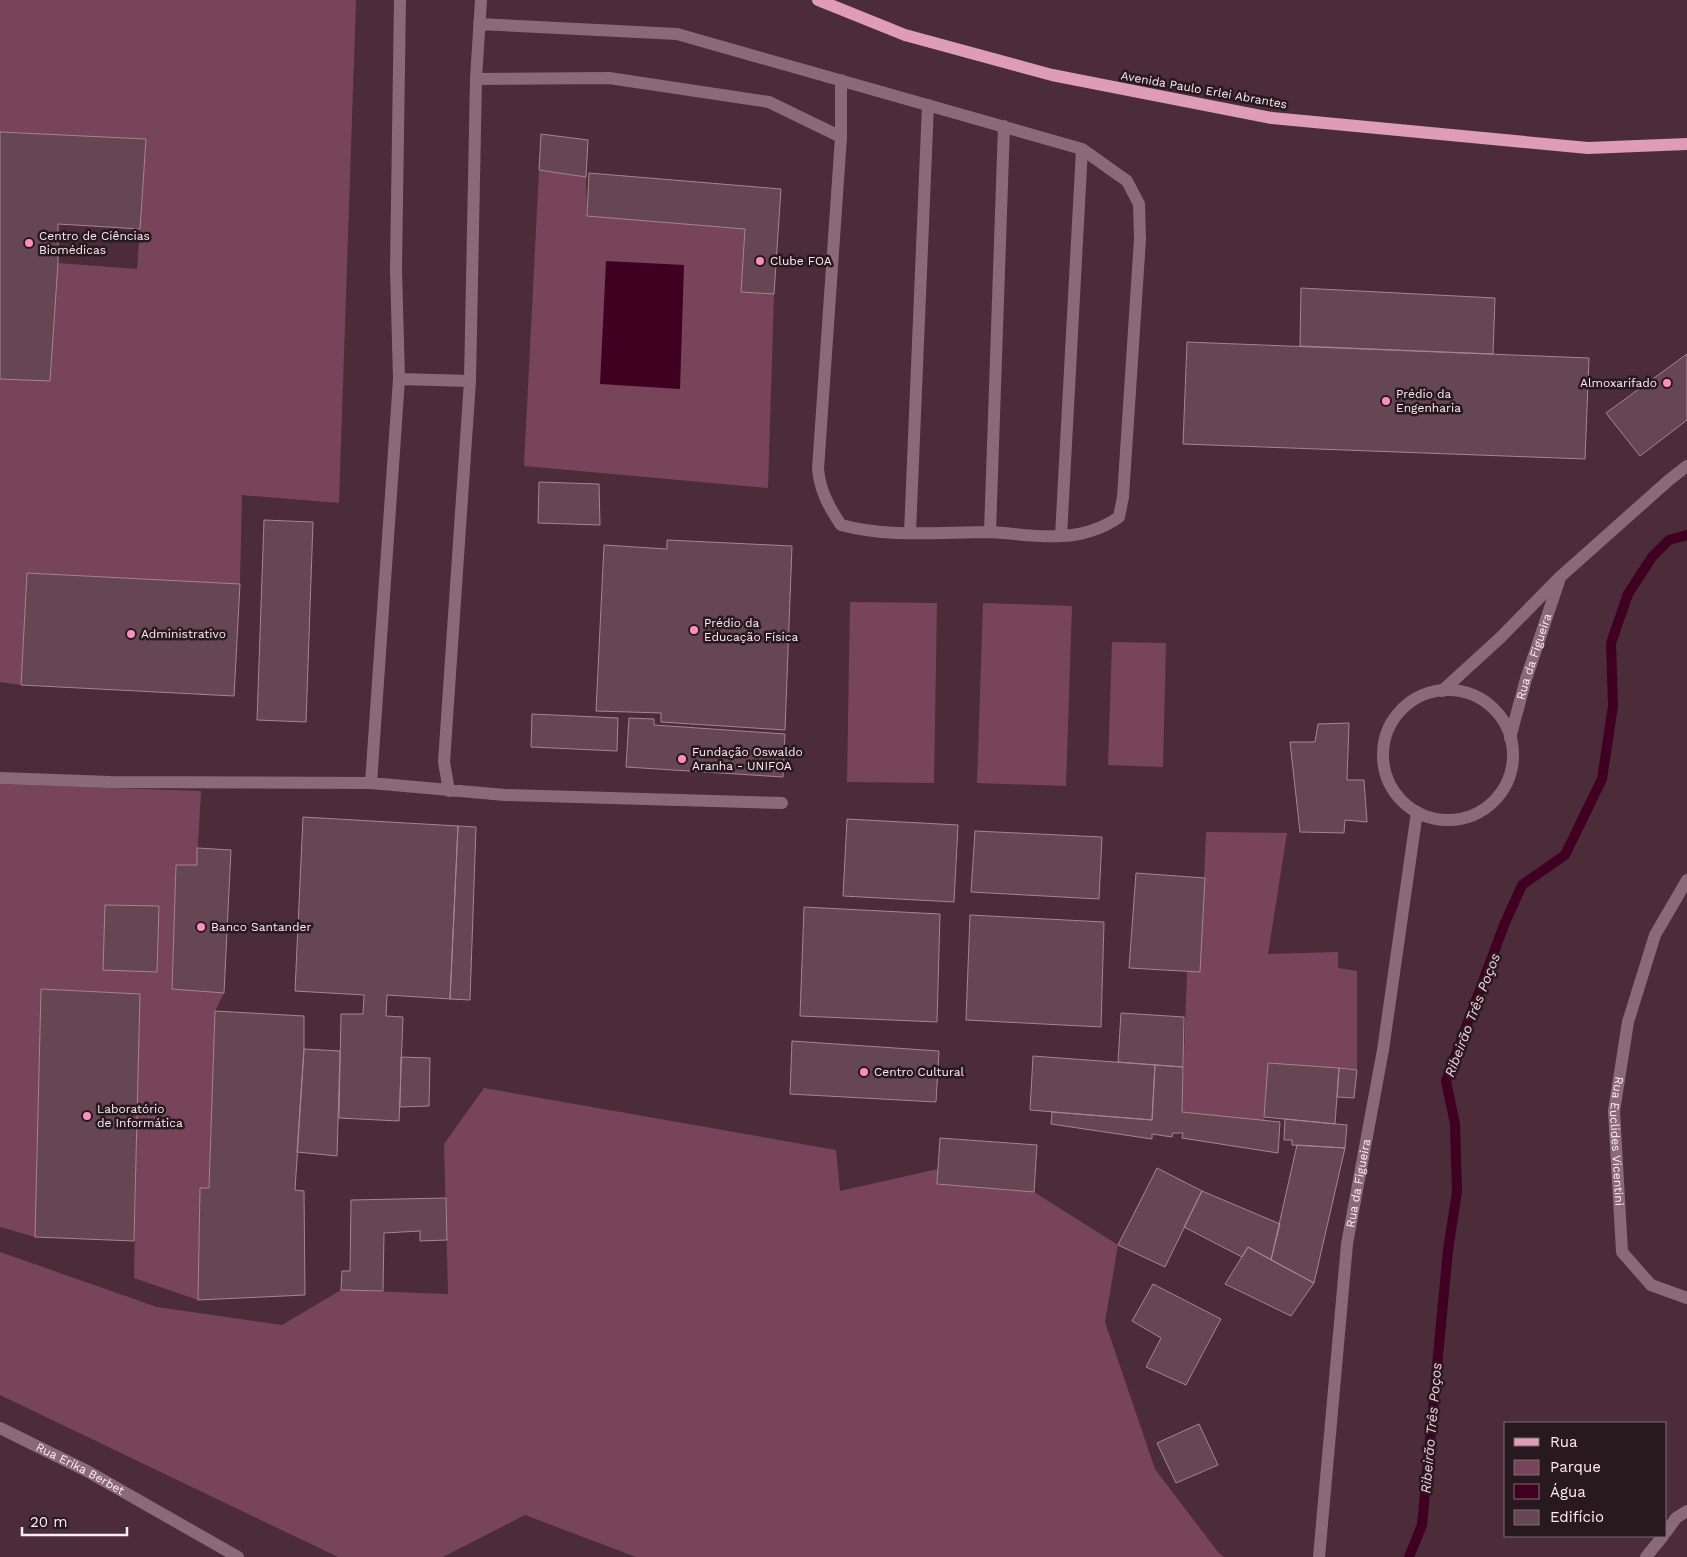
<svg xmlns="http://www.w3.org/2000/svg" width="1687" height="1557" font-family="'Work Sans',sans-serif">
<style>
.green{fill:#784459}
.water{fill:#400022}
.lines{fill:none;stroke-linecap:round;stroke-linejoin:round}
.stream{stroke:#400022;stroke-width:10}
.building{fill:#674653;stroke:#a88390}
.service{stroke:#8b6a77;stroke-width:12}
.minor{stroke:#8b6a77;stroke-width:12}
.primary{stroke:#de9cb5;stroke-width:12}
.poi-dot{fill:#fe8ebd;stroke:#28191f;stroke-width:2}
.labels{text-anchor:middle;stroke-width:5;stroke-linejoin:round;paint-order:stroke}
.street-label{font-size:12px;fill:#fdecf2;stroke:#28191f}
.poi-label{font-size:12px;fill:#fdecf2;stroke:#28191f;text-anchor:start}
.water-label{font-size:14px;font-style:italic;fill:#f8cddd;stroke:#28191f}
</style>
<rect width="100%" height="100%" fill="#4b2c38"/>
<!-- green -->
<path class="green" d="M 0,0 L 356,0 L 339,503 L 242,495 L 240,584 L 27,573 L 21,685 L 0,682 L 0,379 L 58,263 L 137,269 L 146,140 L 0,132 Z
M 539,170 L 586,177 L 587,216 L 745,229 L 742,292 L 774,294 L 768,488 L 524,466 Z
M 850,602 L 937,603 L 934,783 L 847,782 Z
M 983,603 L 1072,606 L 1066,786 L 977,783 Z
M 1112,642 L 1166,643 L 1163,767 L 1108,765 Z
M 0,784 L 201,791 L 197,865 L 176,865 L 172,989 L 224,993 L 215,1011 L 209,1188 L 200,1189 L 198,1300 L 134,1278 L 139,994 L 41,989 L 35,1237 L 0,1227 Z
M 1206,832 L 1287,833 L 1268,954 L 1338,952 L 1338,968 L 1357,971 L 1357,1070 L 1268,1063 L 1264,1121 L 1182,1112 L 1187,972 L 1200,972 Z
M 484,1088 L 836,1150 L 840,1191 L 938,1169 L 937,1184 L 1034,1192 L 1118,1245 L 1105,1322 L 1155,1469 L 1218,1552 L 1224,1557 L 636,1557 L 525,1515 L 443,1557 L 338,1557 L 0,1395 L 0,1252 L 157,1307 L 282,1325 L 341,1290 L 448,1294 L 444,1144 Z"/>
<!-- water -->
<path class="water" d="M 606,261 L 684,265 L 680,389 L 600,384 Z"/>
<g class="lines">
<!-- stream -->
<path class="stream" d="M 1409,1557 L 1422,1525 L 1448,1250 L 1457,1192 L 1455,1124 L 1446,1081 L 1504,925 L 1522,885 L 1565,855 L 1602,779 L 1613,706 L 1611,643 L 1628,594 L 1652,557 L 1669,540 L 1687,535"/>
</g>
<!-- building -->
<path class="building" d="M 0,132 L 146,139 L 140,229 L 58,224 L 58,263 L 50,381 L 0,379 Z
M 541,134 L 588,140 L 586,177 L 539,170 Z
M 589,173 L 781,189 L 774,294 L 741,292 L 745,229 L 587,216 Z
M 1301,288 L 1495,298 L 1493,354 L 1300,346 Z
M 1187,342 L 1589,358 L 1585,459 L 1183,444 Z
M 1687,354 L 1687,420 L 1640,456 L 1606,413 Z
M 539,482 L 599,484 L 600,525 L 538,523 Z
M 264,520 L 313,522 L 306,722 L 257,720 Z
M 667,540 L 792,546 L 785,730 L 661,722 L 661,713 L 596,711 L 604,545 L 667,549 Z
M 27,573 L 240,584 L 234,696 L 21,685 Z
M 532,714 L 618,718 L 617,751 L 531,747 Z
M 629,718 L 654,719 L 654,725 L 785,734 L 783,777 L 626,767 Z
M 1349,723 L 1347,780 L 1364,780 L 1367,822 L 1345,820 L 1344,833 L 1300,832 L 1290,742 L 1315,742 L 1318,724 Z
M 303,817 L 458,826 L 450,999 L 387,995 L 386,1016 L 403,1017 L 399,1121 L 339,1118 L 341,1014 L 363,1014 L 364,995 L 295,991 Z
M 847,819 L 958,825 L 954,902 L 843,896 Z
M 458,826 L 476,827 L 470,1000 L 450,999 Z
M 975,831 L 1102,837 L 1099,899 L 971,892 Z
M 197,848 L 231,850 L 224,993 L 172,989 L 176,865 L 197,865 Z
M 1136,873 L 1205,878 L 1200,972 L 1129,968 Z
M 105,905 L 159,906 L 157,972 L 103,970 Z
M 804,907 L 940,914 L 937,1022 L 800,1016 Z
M 970,915 L 1104,922 L 1101,1027 L 966,1020 Z
M 41,989 L 140,994 L 134,1241 L 35,1237 Z
M 215,1011 L 304,1016 L 304,1049 L 295,1190 L 304,1191 L 305,1295 L 198,1300 L 200,1188 L 209,1188 Z
M 1121,1013 L 1184,1017 L 1183,1067 L 1118,1062 Z
M 792,1041 L 939,1051 L 936,1102 L 790,1094 Z
M 304,1049 L 340,1051 L 337,1156 L 297,1152 Z
M 1033,1056 L 1155,1065 L 1152,1120 L 1030,1110 Z
M 401,1057 L 430,1058 L 429,1106 L 400,1107 Z
M 1268,1063 L 1339,1068 L 1335,1124 L 1264,1117 Z
M 1155,1065 L 1183,1067 L 1182,1112 L 1280,1122 L 1278,1153 L 1182,1138 L 1183,1133 L 1173,1133 L 1172,1137 L 1152,1134 L 1152,1139 L 1051,1124 L 1052,1112 L 1152,1120 Z
M 1339,1068 L 1357,1070 L 1354,1098 L 1337,1097 Z
M 1285,1119 L 1347,1125 L 1345,1148 L 1292,1145 L 1292,1140 L 1284,1140 Z
M 940,1138 L 1037,1145 L 1034,1192 L 937,1184 Z
M 1297,1145 L 1345,1148 L 1314,1283 L 1271,1260 Z
M 1157,1168 L 1202,1191 L 1165,1267 L 1118,1245 Z
M 1202,1191 L 1280,1224 L 1271,1260 L 1248,1247 L 1242,1257 L 1184,1227 Z
M 446,1198 L 447,1240 L 420,1241 L 420,1231 L 384,1233 L 383,1291 L 341,1290 L 342,1271 L 350,1271 L 351,1200 Z
M 1248,1247 L 1314,1283 L 1291,1316 L 1225,1284 Z
M 1153,1284 L 1221,1319 L 1186,1385 L 1146,1367 L 1161,1338 L 1132,1321 Z
M 1199,1424 L 1218,1465 L 1176,1483 L 1157,1443 Z"/>
<g class="lines">
<!-- service -->
<path class="service" d="M 476,79 L 609,78 L 769,102 L 841,137 L 818,469 C 820,491 829,507 841,525 C 889,538 940,532 989,532 C 1013,533 1038,538 1062,536 C 1082,535 1102,529 1119,517 L 1123,497 L 1140,239 L 1139,204 L 1127,181 L 1082,149 L 677,34 L 479,24
M 841,137 L 841,80
M 399,379 L 470,381
M 990,532 L 1004,126
M 910,533 L 928,105
M 1061,536 L 1082,149
M 0,778 L 110,782 L 371,783 L 505,795 L 782,803
M 371,783 L 399,379 L 396,269 L 400,0
M 449,791 L 444,762 L 470,381 L 476,79 L 481,0"/>
<!-- minor -->
<g class="minor">
<circle cx="1448" cy="755" r="65"/>
<path d="M 1442,691 L 1500,638 L 1560,577 L 1669,480 L 1687,466"/>
<path id="s1" d="M 1510,738 L 1526,679 L 1559,581"/>
<path id="s2" d="M 1687,880 L 1655,935 L 1628,1022 L 1614,1111 L 1622,1252 L 1651,1285 L 1687,1298"/>
<path id="s3" d="M 0,1428 L 87,1471 L 238,1557"/>
<path d="M 1666,1532 L 1676,1518 L 1687,1511"/>
<path id="s4" d="M 1319,1557 L 1347,1244 L 1383,1050 L 1417,812"/>
<path d="M 1646,1557 L 1663,1536"/>
</g>
<!-- primary -->
<path class="primary" d="M 818,0 L 905,35 L 1052,75 L 1272,118 L 1588,148 L 1687,144"/>
</g>
<!-- markers -->
<g class="poi-dot">
<circle cx="29" cy="243" r="5"/>
<circle cx="760" cy="261" r="5"/>
<circle cx="1667" cy="383" r="5"/>
<circle cx="1386" cy="401" r="5"/>
<circle cx="694" cy="630" r="5"/>
<circle cx="131" cy="634" r="5"/>
<circle cx="682" cy="759" r="5"/>
<circle cx="201" cy="927" r="5"/>
<circle cx="864" cy="1072" r="5"/>
<circle cx="87" cy="1116" r="5"/>
</g>
<g class="labels">
<!-- street labels -->
<g class="street-label">
<text transform="translate(1204 90) rotate(10)" y="4">Avenida Paulo Erlei Abrantes</text>
<text dy="4" stroke="none"><textPath href="#s1" startOffset="85">Rua da Figueira</textPath></text>
<text dy="4" stroke="none"><textPath href="#s2" startOffset="275">Rua Euclides Vicentini</textPath></text>
<text dy="4" stroke="none"><textPath href="#s4" startOffset="376">Rua da Figueira</textPath></text>
<text dy="4" stroke="none"><textPath href="#s3" startOffset="90">Rua Erika Berbet</textPath></text>
</g>
<!-- poi labels -->
<g class="poi-label">
<text x="39" y="240">Centro de Ciências<tspan x="39" dy="14">Biomédicas</tspan></text>
<text x="770" y="265">Clube FOA</text>
<text x="1657" y="387" text-anchor="end">Almoxarifado</text>
<text x="1396" y="398">Prédio da<tspan x="1396" dy="14">Engenharia</tspan></text>
<text x="704" y="627">Prédio da<tspan x="704" dy="14">Educação Física</tspan></text>
<text x="141" y="638">Administrativo</text>
<text x="692" y="756">Fundação Oswaldo<tspan x="692" dy="14">Aranha - UNIFOA</tspan></text>
<text x="211" y="931">Banco Santander</text>
<text x="874" y="1076">Centro Cultural</text>
<text x="97" y="1113">Laboratório<tspan x="97" dy="14">de Informática</tspan></text>
</g>
<!-- water labels -->
<g class="water-label">
<text transform="translate(1472 1015) rotate(-69)" y="5">Ribeirão Três Poços</text>
<text transform="translate(1431 1428) rotate(-85)" y="5">Ribeirão Três Poços</text>
</g>
</g>
<!-- legend -->
<rect x="1504" y="1422" width="162" height="115" fill="#28191f" stroke="#7d6d73"/>
<rect x="1514" y="1438" width="25" height="8" fill="#de9cb5" stroke="#7d6d73"/>
<text x="1550" y="1447" font-size="15" fill="#fdecf2">Rua</text>
<rect x="1514" y="1460" width="25" height="15" fill="#784459" stroke="#7d6d73"/>
<text x="1550" y="1472" font-size="15" fill="#fdecf2">Parque</text>
<rect x="1514" y="1484" width="25" height="15" fill="#400022" stroke="#7d6d73"/>
<text x="1550" y="1497" font-size="15" fill="#fdecf2">Água</text>
<rect x="1514" y="1510" width="25" height="15" fill="#674653" stroke="#7d6d73"/>
<text x="1550" y="1522" font-size="15" fill="#fdecf2">Edifício</text>
<!-- scale -->
<path d="M22 1527v8h105v-8" fill="none" stroke="#fdecf2" stroke-width="2.5"/>
<text x="30" y="1527" font-size="15" fill="#fdecf2" stroke="#28191f" stroke-width="4" paint-order="stroke">20 m</text>
</svg>
